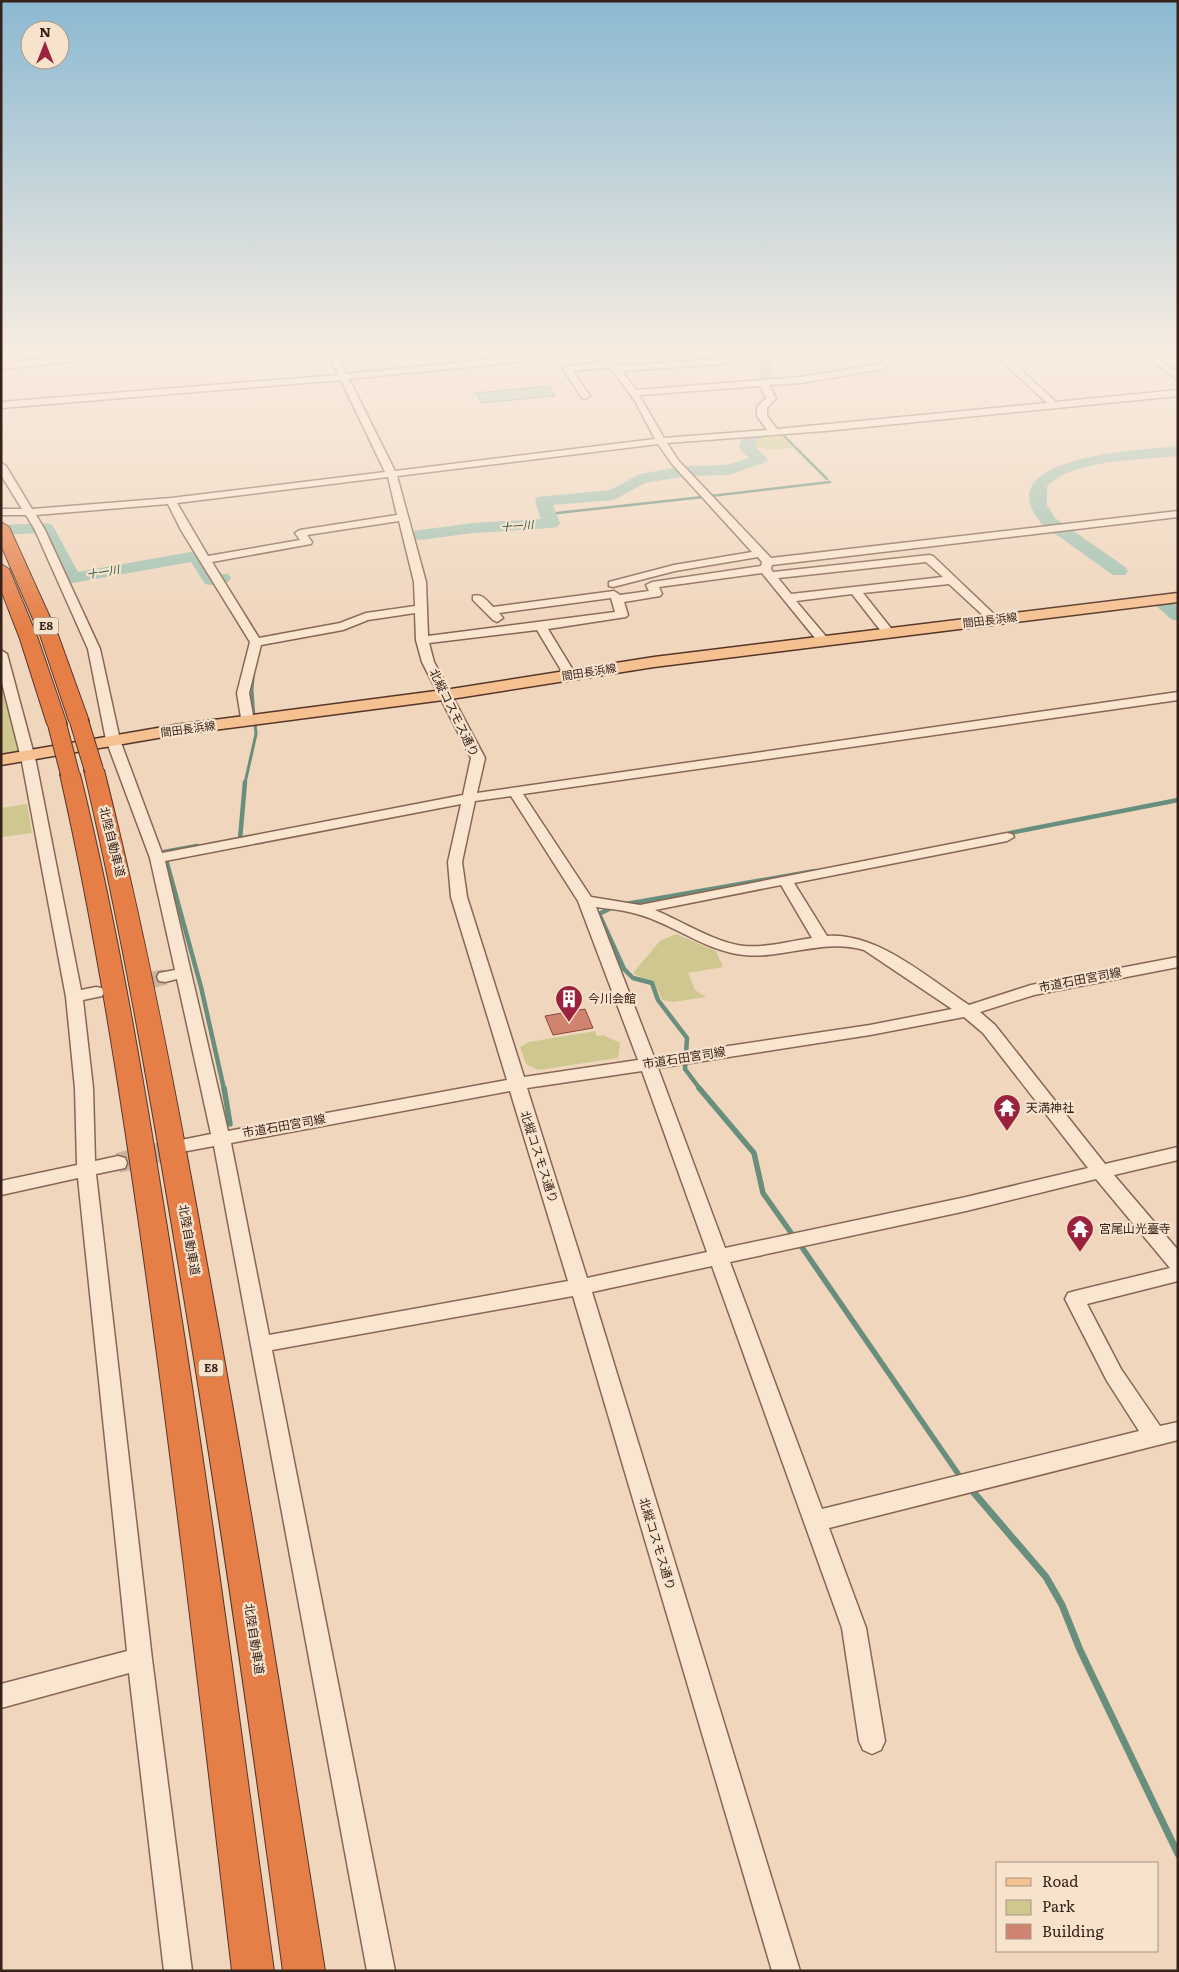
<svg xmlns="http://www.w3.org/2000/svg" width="1179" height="1972" font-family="Literata,'Noto Sans JP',serif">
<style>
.green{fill:#cec890}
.water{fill:#a1c1b0;stroke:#688e7d}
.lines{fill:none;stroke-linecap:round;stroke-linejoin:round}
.stream-far4{stroke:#688e7d;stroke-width:2.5}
.stream-far3{stroke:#688e7d;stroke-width:3}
.stream-far2{stroke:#688e7d;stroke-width:4.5}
.stream-far1{stroke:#688e7d;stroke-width:5.5}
.stream{stroke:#688e7d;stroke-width:7}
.river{fill:#a1c1b0;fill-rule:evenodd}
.building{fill:#d08470;stroke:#88493a}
.minor-tunnel-far1{stroke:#cbb29d;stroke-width:16;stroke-dasharray:16 8;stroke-linecap:butt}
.minor-tunnel{stroke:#cbb29d;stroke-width:20;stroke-dasharray:20 10;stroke-linecap:butt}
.minor-casing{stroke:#865;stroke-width:3}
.major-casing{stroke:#55352a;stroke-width:3}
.highway-casing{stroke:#55352a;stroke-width:2}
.minor{fill:#fae5d0;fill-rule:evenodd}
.major{fill:#f6c191;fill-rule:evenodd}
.highway{fill:#e57f47;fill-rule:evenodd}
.highway-bridge-casing{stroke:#55352a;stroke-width:20;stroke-linecap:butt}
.highway-bridge{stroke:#e57f47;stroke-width:18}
.labels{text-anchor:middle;stroke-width:4.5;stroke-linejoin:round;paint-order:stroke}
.far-water-label{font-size:11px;font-style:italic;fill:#29574b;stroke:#f7e2cc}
.far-street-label{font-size:11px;fill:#36221b;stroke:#f7e2cc}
.shield{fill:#f7e2cc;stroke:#705c50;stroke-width:1}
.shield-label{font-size:11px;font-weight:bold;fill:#36221b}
.street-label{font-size:12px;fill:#36221b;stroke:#f7e2cc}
.poi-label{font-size:12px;fill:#36221b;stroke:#f7e2cc;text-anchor:start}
</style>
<rect width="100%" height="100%" fill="#f0d6bd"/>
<!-- green -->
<path class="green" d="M 780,435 L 793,448 L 770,450 L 752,446 L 756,437 Z
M 1,652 L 31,752 L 1,756 Z
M 27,804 L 32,833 L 2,837 L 1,808 Z
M 676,934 L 716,951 L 723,967 L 688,973 L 695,990 L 706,997 L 673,1002 L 662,1000 C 653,975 651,985 633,973 L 660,941 Z
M 595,1031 L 597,1036 L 603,1035 L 620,1043 L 618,1058 L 538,1070 L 526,1064 L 520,1047 L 529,1042 Z"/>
<!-- water -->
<path class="water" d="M 549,386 L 555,396 L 481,403 L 476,393 Z"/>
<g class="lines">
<!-- stream-far4 -->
<path class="stream-far4" d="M 782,434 L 827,479
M 711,496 L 830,482
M 548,514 L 703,497"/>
<!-- stream-far3 -->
<path class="stream-far3" d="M 254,668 L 252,690 L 254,717
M 245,783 L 256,734 L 255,722"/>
<!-- stream-far2 -->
<path class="stream-far2" d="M 1010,833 L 1178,800
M 237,840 L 240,839 L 245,782
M 197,846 L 164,852 L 201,987 L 224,1089
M 626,904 L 815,871
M 613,907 L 599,914 L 624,969 L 633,978 L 652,983 L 658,1000 L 687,1038 L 685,1069 L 700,1089"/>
<!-- stream-far1 -->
<path class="stream-far1" d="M 224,1088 L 230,1124
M 699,1088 L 754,1153 L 763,1193 L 794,1237
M 799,1243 L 961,1478"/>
<!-- stream -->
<path class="stream" d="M 960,1477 L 962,1479
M 969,1487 L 1046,1577 L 1062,1605 L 1080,1650 L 1178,1854"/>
<!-- river -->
<path class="river" d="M 753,353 L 767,353 L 773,366 L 771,383 L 766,384 L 759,380 L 759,366 Z
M 751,431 L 759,436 L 755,447 L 768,459 L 766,462 L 729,475 L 686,476 L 645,483 L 614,500 L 553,505 L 560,523 L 557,527 L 551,528 L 473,533 L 420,540 L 414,539 L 411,535 L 414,531 L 420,530 L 473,523 L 541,519 L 535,501 L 537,497 L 610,490 L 640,474 L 686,466 L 727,465 L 749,458 L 742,452 L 739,445 L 746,433 Z
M 1178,446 L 1178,456 C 1143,460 1071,459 1047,487 L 1047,505 L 1055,518 L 1125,567 L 1128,571 L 1125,575 L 1113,575 C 1096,563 1079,551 1063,539 C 1056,534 1046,530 1041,523 C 985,455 1144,450 1178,446 Z
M 45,523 L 51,524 L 54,528 L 78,572 L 196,551 L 202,552 L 216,574 L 228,574 L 231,578 L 228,582 C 220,584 213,586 205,584 L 191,562 L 72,583 L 66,582 L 39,533 L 1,535 L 1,525 Z
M 1163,598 L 1178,606 L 1178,621 L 1171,619 L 1154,604 L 1156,600 Z"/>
</g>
<!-- building -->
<path class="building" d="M 585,1009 L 593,1028 L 553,1035 L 545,1016 Z"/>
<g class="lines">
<!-- minor-tunnel-far1 -->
<path class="minor-tunnel-far1" d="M 105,990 L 165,977"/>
<!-- minor-tunnel -->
<path class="minor-tunnel" d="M 118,1163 L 180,1147"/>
<defs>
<path id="minor" d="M 101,353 L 129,353 L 125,356 L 1,369 L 1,363 Z
M 328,353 L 336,353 L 347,374 L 551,353 L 580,353 L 576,356 L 349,379 L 395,471 L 655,439 L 635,401 L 610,367 L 573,371 L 590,396 L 585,399 L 582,398 L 563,369 L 567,366 L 607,362 L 601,353 L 609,353 L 619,366 L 721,359 L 720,353 L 728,353 L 731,359 L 723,364 L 622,371 L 636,390 L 801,377 L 879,364 L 895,353 L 905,353 L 882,369 L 801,383 L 769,385 L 776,398 L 767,408 L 767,416 L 777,429 L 1047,403 L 993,353 L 1002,353 L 1005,355 L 1073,353 L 1069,356 L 1010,360 L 1056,402 L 1178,390 L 1178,396 L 825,431 L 667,443 L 678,460 L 771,558 L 1178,511 L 1178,517 L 772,565 L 771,569 L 773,572 L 929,555 L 933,556 L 997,617 L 997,621 L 989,621 L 949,584 L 863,593 L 894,632 L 888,636 L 884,635 L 852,594 L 796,601 L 829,640 L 823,644 L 819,643 L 762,573 L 659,587 L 662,594 L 660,596 L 624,602 L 628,615 L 626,617 L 548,629 L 576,675 L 570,679 L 564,675 L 537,630 L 429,643 L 434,662 L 485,758 L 477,793 L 1178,692 L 1178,700 L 523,794 L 591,897 L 640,905 L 1007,833 L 1012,834 L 1014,837 L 1007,841 L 794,883 L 827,936 C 877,932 928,978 969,1005 L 1031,985 L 1178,957 L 1178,967 L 1034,995 L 980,1012 L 995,1025 L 1105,1164 L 1178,1147 L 1178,1160 L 1114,1175 L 1178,1250 L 1178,1281 L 1087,1304 L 1121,1369 L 1160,1426 L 1178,1422 L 1178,1440 L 829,1528 L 866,1628 L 885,1741 L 881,1750 L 872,1754 L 863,1750 L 859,1741 L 842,1628 L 712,1266 L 592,1292 L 800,1971 L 772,1971 L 573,1296 L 272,1350 L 395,1971 L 367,1971 L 214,1146 L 187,1151 L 181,1150 L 178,1145 L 181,1140 L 211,1134 L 177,979 L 165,982 L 159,981 L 157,977 L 159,973 L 175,970 L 150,858 L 106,740 L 88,649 L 35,530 L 26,515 L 1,515 L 1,509 L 22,509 L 1,475 L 1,463 L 6,466 L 32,509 L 171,498 L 385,472 L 341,380 L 1,408 L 1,402 L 338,375 ZM 760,386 L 766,398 L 757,407 L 757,416 L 767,430 L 664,438 L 639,395 ZM 658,444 L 672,464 L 752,552 L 674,565 L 609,582 L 609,586 L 613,587 L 675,571 L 758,557 L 762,562 L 761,566 L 652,582 L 646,585 L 649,591 L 620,595 L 614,591 L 493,607 C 487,601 482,593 473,596 L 473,600 L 493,620 L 497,622 L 503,618 L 499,613 L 611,598 L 615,612 L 428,636 L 426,582 L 397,476 ZM 388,477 L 397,515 L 300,530 L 295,533 L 300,540 L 208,556 L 177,503 ZM 168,504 L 181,530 L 250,642 L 237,693 L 242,724 L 252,724 L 254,721 L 249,693 L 261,645 L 343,630 L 368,620 L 415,613 L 416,640 L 422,662 L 471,758 L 463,795 L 162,853 L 120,740 L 100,649 L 45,530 L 36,515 ZM 399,521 L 414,582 L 415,606 L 366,613 L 340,623 L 259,638 L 212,562 L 311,544 L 312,542 L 307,535 ZM 926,562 L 943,577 L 791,594 L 778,578 ZM 511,796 L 578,901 L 638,1060 L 524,1077 L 467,897 L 462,862 L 475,801 ZM 461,804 L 448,862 L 451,897 L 507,1080 L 228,1131 L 165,861 ZM 781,885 L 812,938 C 790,941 766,948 744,946 C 716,943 681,921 655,910 ZM 596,907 C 610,909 624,910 637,914 C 674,924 705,951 744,955 C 785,959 823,938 864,950 L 952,1009 L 870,1025 L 654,1057 ZM 964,1017 L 983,1033 L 1088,1168 L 966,1197 L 725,1248 L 658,1068 L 870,1035 ZM 642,1071 L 707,1252 L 587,1278 L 527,1088 ZM 510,1091 L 568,1281 L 269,1335 L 231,1143 ZM 1096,1179 L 1170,1268 L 1075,1291 L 1068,1293 L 1065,1299 L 1107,1381 L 1139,1431 L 822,1509 L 730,1262 L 966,1211 Z
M 1141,353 L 1150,353 L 1178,373 L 1178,380 Z
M 1,650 L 7,654 L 36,762 L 81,990 L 96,987 L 102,988 L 104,992 L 102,996 L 83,1000 L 93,1088 L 95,1161 L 118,1156 L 125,1158 L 127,1163 L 125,1168 L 96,1174 L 152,1659 L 192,1971 L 164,1971 L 129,1673 L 1,1708 L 1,1684 L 127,1651 L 78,1178 L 1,1195 L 1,1181 L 77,1165 L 75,1088 L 66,997 L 22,762 L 1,679 Z"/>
<path id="major" d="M 1178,593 L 1178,602 L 654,667 L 451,699 L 175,735 L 1,765 L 1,755 L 175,725 L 451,689 L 654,657 Z"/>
<path id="highway" d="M 1,522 L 9,527 L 58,635 L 89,721 L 86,725 L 72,725 L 69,721 L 40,635 L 1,545 Z
M 1,564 L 9,569 L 38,639 L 67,724 L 64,728 L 50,728 L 47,724 L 20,639 L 1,590 Z
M 94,764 L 101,766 L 104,770 C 143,923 173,1077 201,1232 C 247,1478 286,1724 325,1971 L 283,1971 C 250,1724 215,1478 173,1232 C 147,1078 120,923 84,770 L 87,766 Z
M 70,768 L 77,770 L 80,774 C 120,936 147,1100 173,1265 C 211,1500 241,1735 274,1971 L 232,1971 C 204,1733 177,1496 144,1259 C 121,1096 96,934 60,774 L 63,770 Z"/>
</defs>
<!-- minor casing -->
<use href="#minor" class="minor-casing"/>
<!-- major casing -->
<use href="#major" class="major-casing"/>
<!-- highway casing -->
<use href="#highway" class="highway-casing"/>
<!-- minor -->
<use href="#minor" class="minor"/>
<!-- major -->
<use href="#major" class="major"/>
<!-- highway -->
<use href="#highway" class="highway"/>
<defs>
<path id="highway-bridge" d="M 79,721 L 94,770
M 57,724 L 70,774"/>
</defs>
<!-- highway-bridge casing -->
<use href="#highway-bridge" class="highway-bridge-casing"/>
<!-- highway-bridge -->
<use href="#highway-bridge" class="highway-bridge"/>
</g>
<!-- sky -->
<linearGradient id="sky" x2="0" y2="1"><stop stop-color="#8bb9d2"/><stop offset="0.56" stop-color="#f8ede1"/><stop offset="1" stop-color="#f8ede1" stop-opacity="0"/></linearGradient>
<rect width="1179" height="629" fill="url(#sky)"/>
<!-- icons -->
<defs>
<symbol id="building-pin" viewBox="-11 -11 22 30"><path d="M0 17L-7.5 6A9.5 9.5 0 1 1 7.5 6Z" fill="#9a223c" stroke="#f7e2cc"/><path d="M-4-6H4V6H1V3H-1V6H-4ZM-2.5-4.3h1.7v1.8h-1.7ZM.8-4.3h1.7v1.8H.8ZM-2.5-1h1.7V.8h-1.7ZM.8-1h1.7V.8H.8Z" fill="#fff"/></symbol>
<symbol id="temple-pin" viewBox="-11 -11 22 30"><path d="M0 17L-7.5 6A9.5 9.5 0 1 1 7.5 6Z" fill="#9a223c" stroke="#f7e2cc"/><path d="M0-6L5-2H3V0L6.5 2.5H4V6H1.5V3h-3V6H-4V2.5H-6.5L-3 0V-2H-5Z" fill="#fff"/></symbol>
</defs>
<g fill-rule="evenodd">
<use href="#building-pin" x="553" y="983" width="32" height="43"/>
<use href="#temple-pin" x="991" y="1092" width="32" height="43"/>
<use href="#temple-pin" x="1064" y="1213" width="32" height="43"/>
</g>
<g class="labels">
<!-- far-water labels -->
<g class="far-water-label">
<text transform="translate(517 526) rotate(-5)" y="4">十一川</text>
<text transform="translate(103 572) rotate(-10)" y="4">十一川</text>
</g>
<!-- far-street labels -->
<g class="far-street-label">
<text transform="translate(990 620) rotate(-7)" y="4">間田長浜線</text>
<text transform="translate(589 672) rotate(-9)" y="4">間田長浜線</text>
<text transform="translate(188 729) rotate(-8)" y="4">間田長浜線</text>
</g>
<!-- shield labels -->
<g class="shield">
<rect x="33.5" y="617.5" width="25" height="17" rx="4"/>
<rect x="198.5" y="1359.5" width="25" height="17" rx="4"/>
</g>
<g class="shield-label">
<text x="46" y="630">E8</text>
<text x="211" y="1372">E8</text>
</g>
<!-- street labels -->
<g class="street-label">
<text transform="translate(454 713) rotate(64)" y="4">北縦コスモス通り</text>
<text transform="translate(112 842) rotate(76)" y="4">北陸自動車道</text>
<text transform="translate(1080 980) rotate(-11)" y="4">市道石田宮司線</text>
<text transform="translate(684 1058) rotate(-9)" y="4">市道石田宮司線</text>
<text transform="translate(284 1126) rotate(-10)" y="4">市道石田宮司線</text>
<text transform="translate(539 1157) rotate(72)" y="4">北縦コスモス通り</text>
<text transform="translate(189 1240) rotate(80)" y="4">北陸自動車道</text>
<text transform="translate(657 1544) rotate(73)" y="4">北縦コスモス通り</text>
<text transform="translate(254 1639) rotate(81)" y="4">北陸自動車道</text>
</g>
<!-- poi labels -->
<g class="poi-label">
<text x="588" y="1003">今川会館</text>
<text x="1026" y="1112">天満神社</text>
<text x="1099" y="1233">宮尾山光臺寺</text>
</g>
</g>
<!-- border -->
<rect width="1179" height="1972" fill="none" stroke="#36221b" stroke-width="5"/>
<!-- legend -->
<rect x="996" y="1862" width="162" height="90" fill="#f7e2cc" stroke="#aa9585"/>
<rect x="1006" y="1878" width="25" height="8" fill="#f6c191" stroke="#aa9585"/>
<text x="1042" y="1887" font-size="15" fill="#36221b">Road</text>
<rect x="1006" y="1900" width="25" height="15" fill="#cec890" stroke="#aa9585"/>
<text x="1042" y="1912" font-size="15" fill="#36221b">Park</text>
<rect x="1006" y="1924" width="25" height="15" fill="#d08470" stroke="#aa9585"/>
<text x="1042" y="1937" font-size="15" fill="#36221b">Building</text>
<!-- north arrow -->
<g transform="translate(45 45)"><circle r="24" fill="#f7e2cc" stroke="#aa9585"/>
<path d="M0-4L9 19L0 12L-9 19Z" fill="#9a223c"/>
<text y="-8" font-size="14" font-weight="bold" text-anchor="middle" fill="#36221b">N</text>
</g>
</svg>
